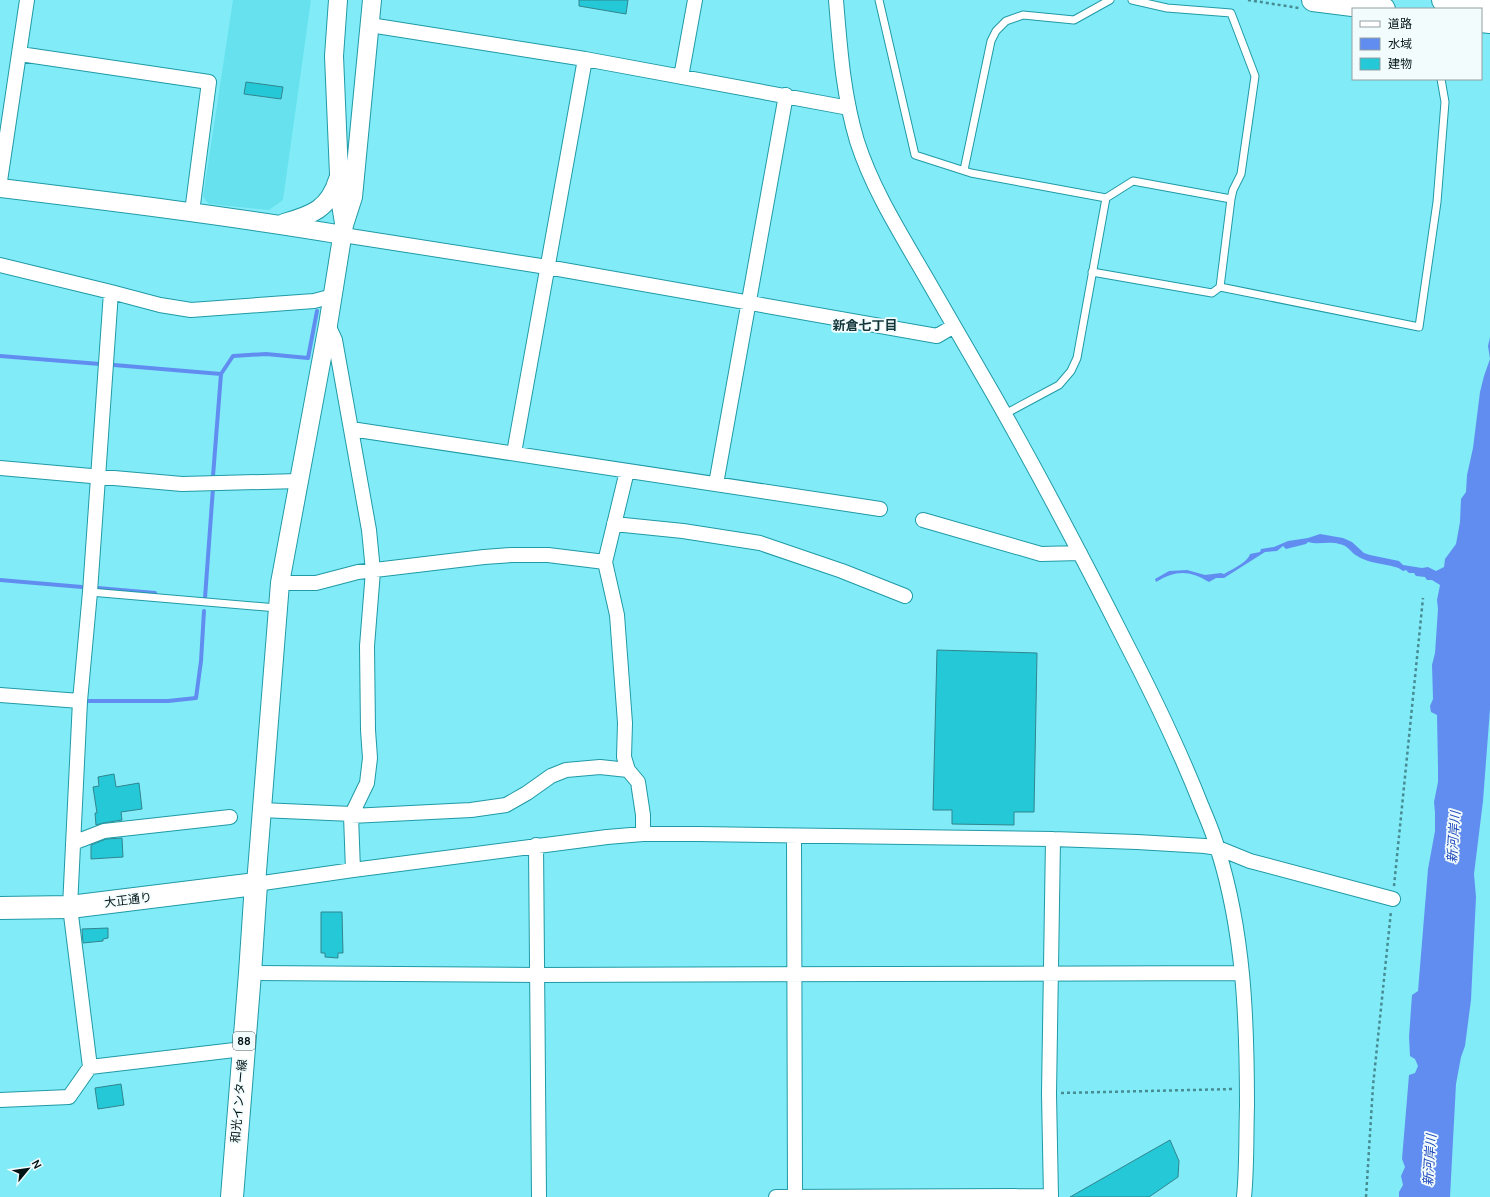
<svg xmlns="http://www.w3.org/2000/svg" width="1490" height="1197" font-family="Manrope,'Noto Sans JP',sans-serif">
<style>
.built{fill:#68e1ee}
.water{fill:#628df0}
.lines{fill:none;stroke-linecap:round;stroke-linejoin:round}
.stream{stroke:#628df0;stroke-width:4}
.building{fill:#25c8d7;stroke:#31858e}
.service-casing{stroke:#209aa6;stroke-width:9}
.minor-casing{stroke:#209aa6;stroke-width:16}
.tertiary-casing{stroke:#209aa6;stroke-width:20}
.primary-casing{stroke:#209aa6;stroke-width:24}
.trunk-casing{stroke:#209aa6;stroke-width:24}
.motorway-casing{stroke:#209aa6;stroke-width:24}
.path{stroke:#478b93;stroke-width:2.5;stroke-dasharray:3 3;stroke-linecap:butt}
.service{stroke:#fff;stroke-width:7}
.minor{stroke:#fff;stroke-width:14}
.tertiary{stroke:#fff;stroke-width:18}
.primary{stroke:#fff;stroke-width:22}
.trunk{stroke:#fff;stroke-width:22}
.motorway{stroke:#fff;stroke-width:22}
.labels{text-anchor:middle;stroke-width:3.5;stroke-linejoin:round;paint-order:stroke}
.shield{fill:#f3fcfd;stroke:#495a5b;stroke-width:1}
.shield-label{font-size:11px;font-weight:bold;fill:#001416}
.street-label{font-size:12px;fill:#001416;stroke:#f3fcfd}
.neighbourhood-label{font-size:13px;font-weight:bold;fill:#113438;stroke:#f3fcfd}
.water-label{font-size:13px;font-style:italic;fill:#214abc;stroke:#f3fcfd}
</style>
<rect width="100%" height="100%" fill="#81ecf8"/>
<!-- built -->
<path class="built" d="M 233,0 L 311,0 L 283,200 L 269,210 L 209,204 L 203,197 Z"/>
<!-- water -->
<path class="water" d="M 1490,337 L 1490,709 L 1483,801 L 1474,874 L 1476,897 L 1471,1000 L 1465,1046 L 1461,1057 L 1456,1084 L 1450,1197 L 1399,1197 L 1399,1192 L 1403,1185 L 1401,1176 L 1405,1167 L 1402,1159 L 1409,1075 L 1415,1073 L 1418,1066 L 1415,1059 L 1410,1056 L 1409,1037 L 1412,995 L 1418,991 L 1428,869 L 1435,831 L 1435,813 L 1434,802 L 1438,782 L 1438,768 L 1437,715 L 1431,712 L 1430,706 L 1433,699 L 1432,665 L 1435,653 L 1438,609 L 1437,600 L 1440,585 L 1432,580 L 1427,580 L 1425,577 L 1416,576 L 1414,573 L 1409,573 L 1406,570 L 1403,571 C 1397,565 1377,564 1368,561 C 1363,559 1358,557 1354,554 C 1349,549 1346,545 1339,544 C 1329,541 1318,545 1308,542 L 1306,544 L 1286,549 L 1283,546 L 1277,551 L 1265,552 L 1224,578 L 1216,578 L 1209,582 C 1189,570 1176,570 1156,582 L 1155,579 L 1169,571 L 1187,570 L 1205,575 L 1221,573 L 1224,574 C 1231,570 1248,562 1250,554 L 1260,552 L 1261,549 L 1274,547 L 1288,541 L 1308,538 L 1320,534 L 1343,538 L 1352,542 L 1364,553 L 1370,555 L 1399,561 L 1403,565 L 1422,568 L 1428,567 L 1436,571 L 1444,567 L 1445,559 L 1456,544 L 1460,522 L 1461,499 L 1466,492 L 1467,475 L 1473,448 L 1480,392 L 1484,376 L 1490,359 L 1488,346 Z"/>
<g class="lines">
<!-- stream -->
<path class="stream" d="M 0,356 L 100,364
M 114,365 L 221,374
M 213,476 L 221,374 L 233,356 L 266,354 L 308,358 L 317,311
M 0,580 L 82,587
M 98,588 L 155,593
M 205,598 L 213,488
M 88,701 L 168,701 L 196,698 L 201,661 L 204,611"/>
</g>
<!-- building -->
<path class="building" d="M 579,0 L 628,0 L 626,14 L 579,6 Z
M 246,82 L 283,87 L 281,99 L 244,94 Z
M 937,650 L 1037,653 L 1034,812 L 1014,812 L 1014,825 L 952,824 L 952,810 L 933,810 Z
M 114,774 L 116,787 L 139,783 L 142,809 L 121,812 L 122,820 L 103,823 L 96,825 L 95,813 L 97,813 L 93,787 L 99,786 L 98,777 Z
M 122,838 L 123,857 L 91,859 L 91,845 L 106,839 Z
M 321,912 L 342,912 L 343,953 L 338,953 L 338,958 L 325,957 L 325,953 L 321,953 Z
M 108,928 L 108,938 L 103,939 L 103,941 L 83,943 L 82,929 Z
M 121,1084 L 124,1105 L 98,1109 L 95,1088 Z
M 1170,1140 L 1179,1161 L 1178,1177 L 1149,1197 L 1070,1197 Z"/>
<g class="lines">
<defs>
<path id="service" d="M 879,0 L 915,155 L 971,173 L 1106,198 L 1077,358 L 1071,371 L 1059,385 L 1005,414
M 1132,0 L 1167,8 L 1231,13 L 1255,76 L 1241,174 L 1233,190 L 1231,199
M 964,170 L 991,41 L 996,31 L 1006,21 L 1023,15 L 1074,20 L 1110,0
M 1092,272 L 1212,293 L 1220,287 L 1231,199 L 1133,181 L 1106,198
M 1220,287 L 1419,327 L 1437,202 L 1445,102 L 1441,79
M 90,592 L 277,608"/>
<path id="minor" d="M 836,0 C 840,48 843,94 857,141 C 872,188 899,231 924,274 C 948,315 971,356 995,397 C 1041,478 1084,560 1126,643 C 1154,697 1180,751 1202,807 C 1208,821 1214,835 1218,850 C 1244,933 1247,1020 1247,1106 C 1246,1137 1247,1167 1244,1197
M 370,25 L 585,59 L 849,108
M 20,54 L 209,82 L 192,212
M 681,77 L 695,0
M 0,181 L 27,0
M 343,235 L 547,267 L 937,336 L 954,326
M 0,265 L 111,292 L 160,305 L 191,310 L 314,301 L 333,296
M 328,325 L 335,340 L 369,530 L 373,571 L 367,646 L 368,730 L 370,758 L 367,783 L 351,816 L 353,870
M 351,429 L 880,509
M 514,453 L 585,59
M 0,468 L 182,484 L 299,481
M 627,471 L 605,562 L 617,615 L 625,723 L 624,757 L 628,770 L 638,782 L 643,815 L 643,834
M 716,484 L 786,95
M 923,520 L 1041,554 L 1080,553
M 614,524 L 683,531 L 760,543 L 842,571 L 905,596
M 280,583 L 316,583 L 358,572 L 484,557 L 512,555 L 548,555 L 605,562
M 0,695 L 80,701
M 261,810 L 352,814
M 351,816 L 471,810 L 506,805 L 527,793 L 551,776 L 566,770 L 600,767 L 628,770
M 794,836 L 795,1197
M 73,843 L 104,831 L 230,817
M 536,845 L 539,1197
M 256,884 L 353,870 L 607,837 L 643,834 L 699,834 L 1053,839 L 1137,842 L 1205,846 L 1218,848 L 1250,861 L 1393,899
M 250,973 L 538,975 L 1242,973
M 90,1067 L 70,907 L 80,701 L 90,592 L 111,292
M 0,1100 L 69,1097 L 90,1067 L 243,1049
M 776,1197 L 1051,1196
M 1051,1197 L 1049,1094 L 1053,839"/>
<path id="tertiary" d="M 338,0 L 334,56 L 340,198 L 344,223
M 0,188 C 115,202 229,216 343,235
M 284,223 C 312,215 329,209 338,179
M 256,884 L 280,583 L 328,325 L 344,225 L 353,197 L 372,0"/>
<path id="primary" d="M 0,908 L 70,907 L 256,884 L 250,973 L 232,1197"/>
<path id="trunk" d="M 1313,0 L 1384,9
M 1481,21 L 1490,22"/>
<path id="motorway" d="M 1443,0 L 1490,5"/>
</defs>
<!-- service casing -->
<use href="#service" class="service-casing"/>
<!-- minor casing -->
<use href="#minor" class="minor-casing"/>
<!-- tertiary casing -->
<use href="#tertiary" class="tertiary-casing"/>
<!-- primary casing -->
<use href="#primary" class="primary-casing"/>
<!-- trunk casing -->
<use href="#trunk" class="trunk-casing"/>
<!-- motorway casing -->
<use href="#motorway" class="motorway-casing"/>
<!-- path -->
<path class="path" d="M 1248,0 L 1299,8
M 1394,886 L 1423,598
M 1061,1093 L 1234,1089
M 1366,1197 L 1373,1086 L 1391,911"/>
<!-- service -->
<use href="#service" class="service"/>
<!-- minor -->
<use href="#minor" class="minor"/>
<!-- tertiary -->
<use href="#tertiary" class="tertiary"/>
<!-- primary -->
<use href="#primary" class="primary"/>
<!-- trunk -->
<use href="#trunk" class="trunk"/>
<!-- motorway -->
<use href="#motorway" class="motorway"/>
</g>
<g class="labels">
<!-- shield labels -->
<rect class="shield" x="233" y="1032" width="22" height="18" rx="3"/>
<g class="shield-label">
<text x="244" y="1045">88</text>
</g>
<!-- street labels -->
<g class="street-label">
<text transform="translate(128 900) rotate(-7)" y="4">大正通り</text>
<text transform="translate(239 1101) rotate(-85)" y="4">和光インター線</text>
</g>
<!-- neighbourhood labels -->
<g class="neighbourhood-label">
<text x="865" y="330">新倉七丁目</text>
</g>
<!-- water labels -->
<g class="water-label">
<text transform="translate(1453 837) rotate(-86)" y="5">新河岸川</text>
<text transform="translate(1429 1160) rotate(-86)" y="5">新河岸川</text>
</g>
</g>
<!-- legend -->
<rect x="1352" y="8" width="130" height="72" fill="#f3fcfd" stroke="#929fa1"/>
<rect x="1360" y="21" width="20" height="6" fill="#ffffff" stroke="#929fa1"/>
<text x="1388" y="28" font-size="12" fill="#001416">道路</text>
<rect x="1360" y="38" width="20" height="12" fill="#628df0" stroke="#929fa1"/>
<text x="1388" y="48" font-size="12" fill="#001416">水域</text>
<rect x="1360" y="58" width="20" height="12" fill="#25c8d7" stroke="#929fa1"/>
<text x="1388" y="68" font-size="12" fill="#001416">建物</text>
<!-- north arrow -->
<g transform="translate(28 1169) rotate(61)" stroke="#f3fcfd" stroke-width="3" paint-order="stroke">
<path d="M0-3L7 15L0 10L-7 15Z" fill="#001416"/>
<text y="-6" font-size="11" font-weight="bold" text-anchor="middle" fill="#001416">N</text>
</g>
</svg>
